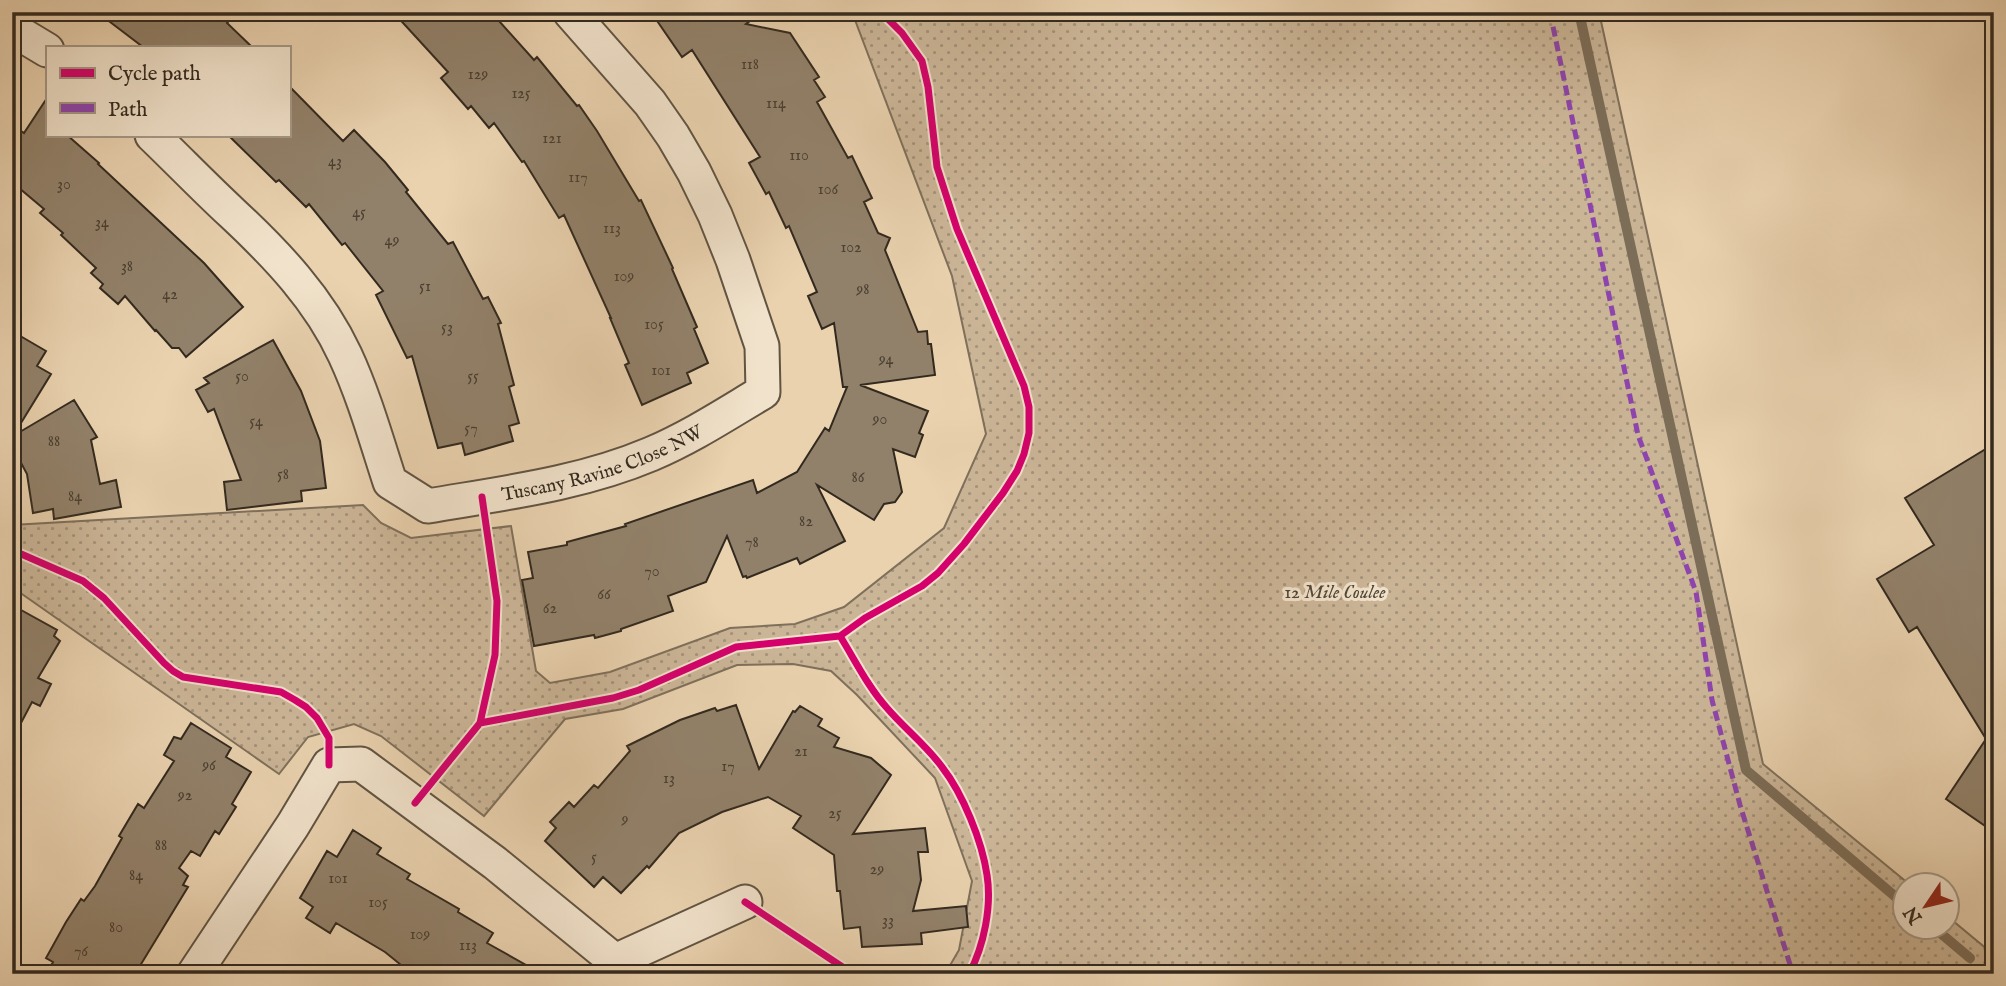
<svg xmlns="http://www.w3.org/2000/svg" width="2006" height="986" font-family="'IM FELL English',serif">
<style>
.green{fill:url(#green-dots);stroke:#7f705b;stroke-width:2}
.lines{fill:none;stroke-linecap:round;stroke-linejoin:round}
.stream{stroke:#7c6d58;stroke-width:10}
.building{fill:#92816a;stroke:#332a1f;stroke-width:2}
.minor-casing{stroke:#615443;stroke-width:37}
.minor{stroke:#f1e2cb;stroke-width:33}
.quiet{stroke:#8e44ad;stroke-width:5;stroke-dasharray:10 5;stroke-linecap:butt}
.cycleway-casing{stroke:#f1e2cb;stroke-width:11}
.cycleway{stroke:#d6006c;stroke-width:7}
.labels{text-anchor:middle;stroke-width:6;stroke-linejoin:round;paint-order:stroke}
.number-label{font-size:16px;fill:#4b4032}
.street-label{font-size:19px;fill:#332a1f;stroke:#f1e2cb}
.park-label{font-size:19px;font-style:italic;fill:#514637;stroke:#f1e2cb}
</style>
<defs>
<pattern id="green-dots" width="8" height="8" patternUnits="userSpaceOnUse" patternTransform="scale(1.75)"><rect width="8" height="8" fill="#cbb597"/><path d="M2 2h.1M6 6h.1" fill="none" stroke="#a5937b" stroke-width="1.8" stroke-linecap="round"/></pattern>
</defs>
<rect width="100%" height="100%" fill="#ead2af"/>
<filter id="stains"><feTurbulence type="fractalNoise" baseFrequency=".00286" numOctaves="4"/><feColorMatrix values="0 0 0 0 .2 0 0 0 0 .09 0 0 0 0 .02 0 0 0 .5 -.17"/></filter>
<radialGradient id="worn" r=".72"><stop offset=".6" stop-color="#630" stop-opacity="0"/><stop offset="1" stop-color="#630" stop-opacity=".3"/></radialGradient>
<!-- green -->
<path class="green" d="M 852,12 L 1599,12 L 1763,764 L 1909,884 L 1904,884 L 1904,926 L 1946,926 L 1947,916 L 1994,955 L 1994,974 L 945,974 L 959,950 L 972,881 L 935,778 L 857,695 L 831,671 L 793,664 L 737,665 L 623,709 L 565,719 L 484,816 L 381,736 L 354,724 L 308,737 L 279,774 L 12,587 L 12,525 L 363,505 L 381,523 L 411,538 L 511,526 L 536,671 L 550,683 L 610,672 L 730,628 L 795,624 L 844,607 L 944,528 L 986,434 L 952,276 Z"/>
<g class="lines">
<!-- stream -->
<path class="stream" d="M 1579,12 L 1746,770 L 1904,904
M 1932,926 L 1970,958"/>
</g>
<!-- building -->
<path class="building" d="M 97,12 L 236,12 L 227,23 L 252,47 L 143,47 Z
M 393,12 L 491,12 L 534,60 L 537,57 L 577,106 L 579,105 L 597,131 L 639,201 L 641,200 L 673,268 L 672,269 L 697,327 L 694,329 L 708,363 L 687,373 L 691,383 L 642,405 L 625,365 L 629,363 L 610,318 L 611,318 L 564,215 L 559,218 L 524,161 L 522,162 L 494,123 L 489,128 L 471,106 L 468,109 L 441,78 L 448,72 Z
M 651,12 L 762,12 L 746,24 L 790,33 L 819,77 L 814,80 L 825,97 L 817,102 L 848,158 L 852,156 L 872,198 L 864,202 L 878,233 L 890,238 L 885,250 L 918,332 L 927,331 L 928,344 L 931,344 L 935,375 L 860,385 L 928,411 L 919,433 L 923,435 L 915,457 L 893,449 L 902,492 L 895,502 L 884,504 L 874,520 L 817,485 L 845,541 L 800,564 L 797,558 L 747,578 L 746,576 L 743,577 L 727,536 L 706,582 L 668,596 L 673,611 L 621,629 L 621,631 L 595,638 L 594,635 L 534,646 L 522,580 L 533,578 L 528,552 L 567,545 L 567,542 L 626,526 L 625,524 L 753,480 L 757,493 L 797,472 L 825,428 L 829,431 L 847,387 L 843,387 L 834,323 L 822,329 L 808,296 L 817,292 L 789,226 L 786,228 L 769,192 L 766,194 L 749,163 L 760,157 L 692,50 L 682,57 Z
M 289,86 L 343,141 L 354,130 L 385,162 L 408,190 L 406,192 L 448,244 L 453,242 L 483,299 L 488,297 L 501,323 L 498,324 L 514,385 L 509,387 L 519,423 L 509,426 L 513,441 L 465,455 L 462,443 L 438,448 L 412,356 L 407,358 L 376,295 L 383,291 L 345,243 L 342,245 L 309,204 L 306,207 L 279,180 L 276,182 L 228,135 L 289,135 Z
M 47,98 L 47,135 L 67,135 L 99,163 L 98,164 L 204,263 L 243,307 L 186,357 L 179,348 L 172,348 L 156,330 L 155,331 L 125,296 L 118,304 L 100,288 L 103,284 L 91,273 L 96,268 L 61,235 L 63,233 L 40,213 L 44,209 L 12,182 L 12,125 L 24,133 Z
M 22,337 L 46,351 L 37,366 L 51,374 L 13,436 L 74,400 L 97,437 L 91,440 L 100,484 L 116,480 L 121,507 L 54,519 L 53,509 L 33,513 L 27,474 L 12,446 L 12,351 Z
M 273,340 L 301,391 L 320,441 L 326,488 L 301,491 L 302,501 L 227,510 L 224,482 L 241,480 L 214,409 L 208,412 L 196,390 L 209,383 L 204,378 Z
M 1994,444 L 1994,832 L 1946,799 L 1986,739 L 1917,627 L 1909,632 L 1877,579 L 1934,545 L 1905,498 Z
M 12,605 L 57,630 L 54,636 L 60,641 L 38,678 L 51,684 L 40,706 L 32,702 L 12,740 Z
M 736,705 L 759,769 L 793,711 L 795,712 L 800,706 L 822,719 L 818,726 L 839,738 L 834,747 L 871,758 L 891,775 L 853,834 L 925,828 L 928,852 L 918,852 L 921,880 L 913,911 L 966,906 L 968,927 L 921,933 L 922,944 L 862,947 L 860,927 L 844,929 L 840,891 L 837,891 L 834,855 L 793,828 L 801,816 L 768,797 L 722,812 L 679,833 L 649,868 L 647,866 L 621,893 L 603,877 L 594,887 L 545,841 L 556,828 L 550,822 L 569,802 L 574,807 L 594,785 L 598,788 L 630,751 L 627,746 L 680,720 L 715,708 L 717,711 Z
M 191,723 L 231,748 L 226,757 L 251,772 L 232,804 L 236,807 L 219,834 L 215,831 L 200,856 L 191,851 L 179,868 L 188,876 L 183,885 L 188,887 L 135,974 L 46,974 L 53,962 L 46,958 L 66,922 L 81,899 L 84,901 L 95,886 L 122,838 L 119,836 L 138,804 L 144,808 L 174,761 L 164,755 L 174,737 L 181,739 Z
M 353,830 L 381,848 L 377,854 L 410,874 L 407,879 L 459,909 L 458,912 L 493,933 L 487,943 L 542,974 L 416,974 L 401,965 L 385,952 L 336,923 L 330,933 L 306,918 L 313,907 L 300,898 L 327,851 L 337,857 Z"/>
<g class="lines">
<defs>
<g id="minor">
<path d="M 12,29 L 47,50"/>
<path id="s1" d="M 152,135 C 179,161 205,188 232,213 C 277,255 319,299 345,355 C 364,396 376,439 390,482 L 428,506 C 504,493 580,484 651,454 C 691,437 726,414 763,392 L 762,346 L 733,260 L 715,215 L 694,172 L 673,136 L 650,103 L 570,12"/>
<path d="M 615,961 L 745,902"/>
<path d="M 194,974 L 293,825 L 329,765 L 361,764 L 495,863 L 615,961 L 615,974"/>
</g>
</defs>
<!-- minor casing -->
<use href="#minor" class="minor-casing"/>
<!-- minor -->
<use href="#minor" class="minor"/>
<!-- quiet -->
<path class="quiet" d="M 1550,12 L 1638,435 L 1696,592 L 1712,700 L 1740,805 L 1793,974"/>
<defs>
<path id="cycleway" d="M 12,550 L 83,581 L 104,598 L 164,663 L 173,671 L 183,677 L 281,692 L 295,700 L 306,707 L 317,718 L 329,738 L 329,765
M 840,636 C 855,660 868,687 887,708 C 904,728 926,745 942,767 C 963,794 982,841 987,875 C 992,906 984,946 969,974
M 480,723 L 613,698 L 639,690 L 736,647 L 840,636 L 865,618 L 922,586 L 938,573 L 964,544 L 1003,493 L 1017,471 L 1024,454 L 1029,433 L 1029,407 L 1024,386 L 957,229 L 937,167 L 928,87 L 922,61 L 902,33 L 881,12
M 415,803 L 480,723 L 495,655 L 497,601 L 482,497
M 745,902 L 853,974"/>
</defs>
<!-- cycleway casing -->
<use href="#cycleway" class="cycleway-casing"/>
<!-- cycleway -->
<use href="#cycleway" class="cycleway"/>
</g>
<g class="labels">
<!-- number labels -->
<g class="number-label">
<text x="750" y="69">118</text>
<text x="478" y="79">129</text>
<text x="521" y="98">125</text>
<text x="776" y="108">114</text>
<text x="552" y="143">121</text>
<text x="799" y="160">110</text>
<text x="335" y="166">43</text>
<text x="578" y="182">117</text>
<text x="64" y="189">30</text>
<text x="828" y="194">106</text>
<text x="359" y="217">45</text>
<text x="102" y="227">34</text>
<text x="612" y="233">113</text>
<text x="392" y="245">49</text>
<text x="851" y="252">102</text>
<text x="127" y="271">38</text>
<text x="624" y="281">109</text>
<text x="425" y="291">51</text>
<text x="863" y="294">98</text>
<text x="170" y="299">42</text>
<text x="654" y="329">105</text>
<text x="447" y="332">53</text>
<text x="886" y="364">94</text>
<text x="661" y="375">101</text>
<text x="242" y="381">50</text>
<text x="473" y="381">55</text>
<text x="880" y="424">90</text>
<text x="256" y="426">54</text>
<text x="471" y="433">57</text>
<text x="54" y="446">88</text>
<text x="283" y="479">58</text>
<text x="858" y="482">86</text>
<text x="75" y="501">84</text>
<text x="806" y="526">82</text>
<text x="752" y="547">78</text>
<text x="652" y="576">70</text>
<text x="604" y="599">66</text>
<text x="550" y="613">62</text>
<text x="801" y="756">21</text>
<text x="209" y="770">96</text>
<text x="728" y="771">17</text>
<text x="669" y="783">13</text>
<text x="185" y="800">92</text>
<text x="835" y="818">25</text>
<text x="625" y="824">9</text>
<text x="161" y="850">88</text>
<text x="594" y="862">5</text>
<text x="877" y="874">29</text>
<text x="136" y="880">84</text>
<text x="338" y="883">101</text>
<text x="378" y="907">105</text>
<text x="888" y="925">33</text>
<text x="116" y="932">80</text>
<text x="420" y="939">109</text>
<text x="468" y="950">113</text>
<text x="81" y="956">76</text>
</g>
<!-- street labels -->
<g class="street-label">
<text dy="7" stroke="none"><textPath href="#s1" startOffset="654">Tuscany Ravine Close NW</textPath></text>
</g>
<!-- park labels -->
<g class="park-label">
<text x="1335" y="598">12 Mile Coulee</text>
</g>
</g>
<!-- margin -->
<rect width="2006" height="986" fill="none" stroke="#ead2af" stroke-width="42"/>
<rect x="14" y="14" width="1978" height="958" fill="none" stroke="#332a1f" stroke-width="3.5"/>
<rect x="21" y="21" width="1964" height="944" fill="none" stroke="#332a1f" stroke-width="2"/>
<!-- legend -->
<rect x="46" y="46" width="245" height="91" fill="#f1e2cb" stroke="#a59886" stroke-width="2"/>
<rect x="60" y="68" width="35" height="10" fill="#d6006c" stroke="#a59886" stroke-width="2"/>
<text x="108" y="80" font-size="21" fill="#332a1f">Cycle path</text>
<rect x="60" y="103" width="35" height="10" fill="#8e44ad" stroke="#a59886" stroke-width="2"/>
<text x="108" y="116" font-size="21" fill="#332a1f">Path</text>
<!-- north arrow -->
<g transform="translate(1926 906) rotate(235)"><circle r="33" fill="#f1e2cb" stroke="#a59886" stroke-width="2"/>
<path d="M0-5L12 26L0 18L-12 26Z" fill="#8f2418"/>
<text y="-10" font-size="19" font-weight="bold" text-anchor="middle" fill="#332a1f">N</text>
</g>
<rect width="100%" height="100%" filter="url(#stains)"/>
<rect width="100%" height="100%" fill="url(#worn)"/>
</svg>
